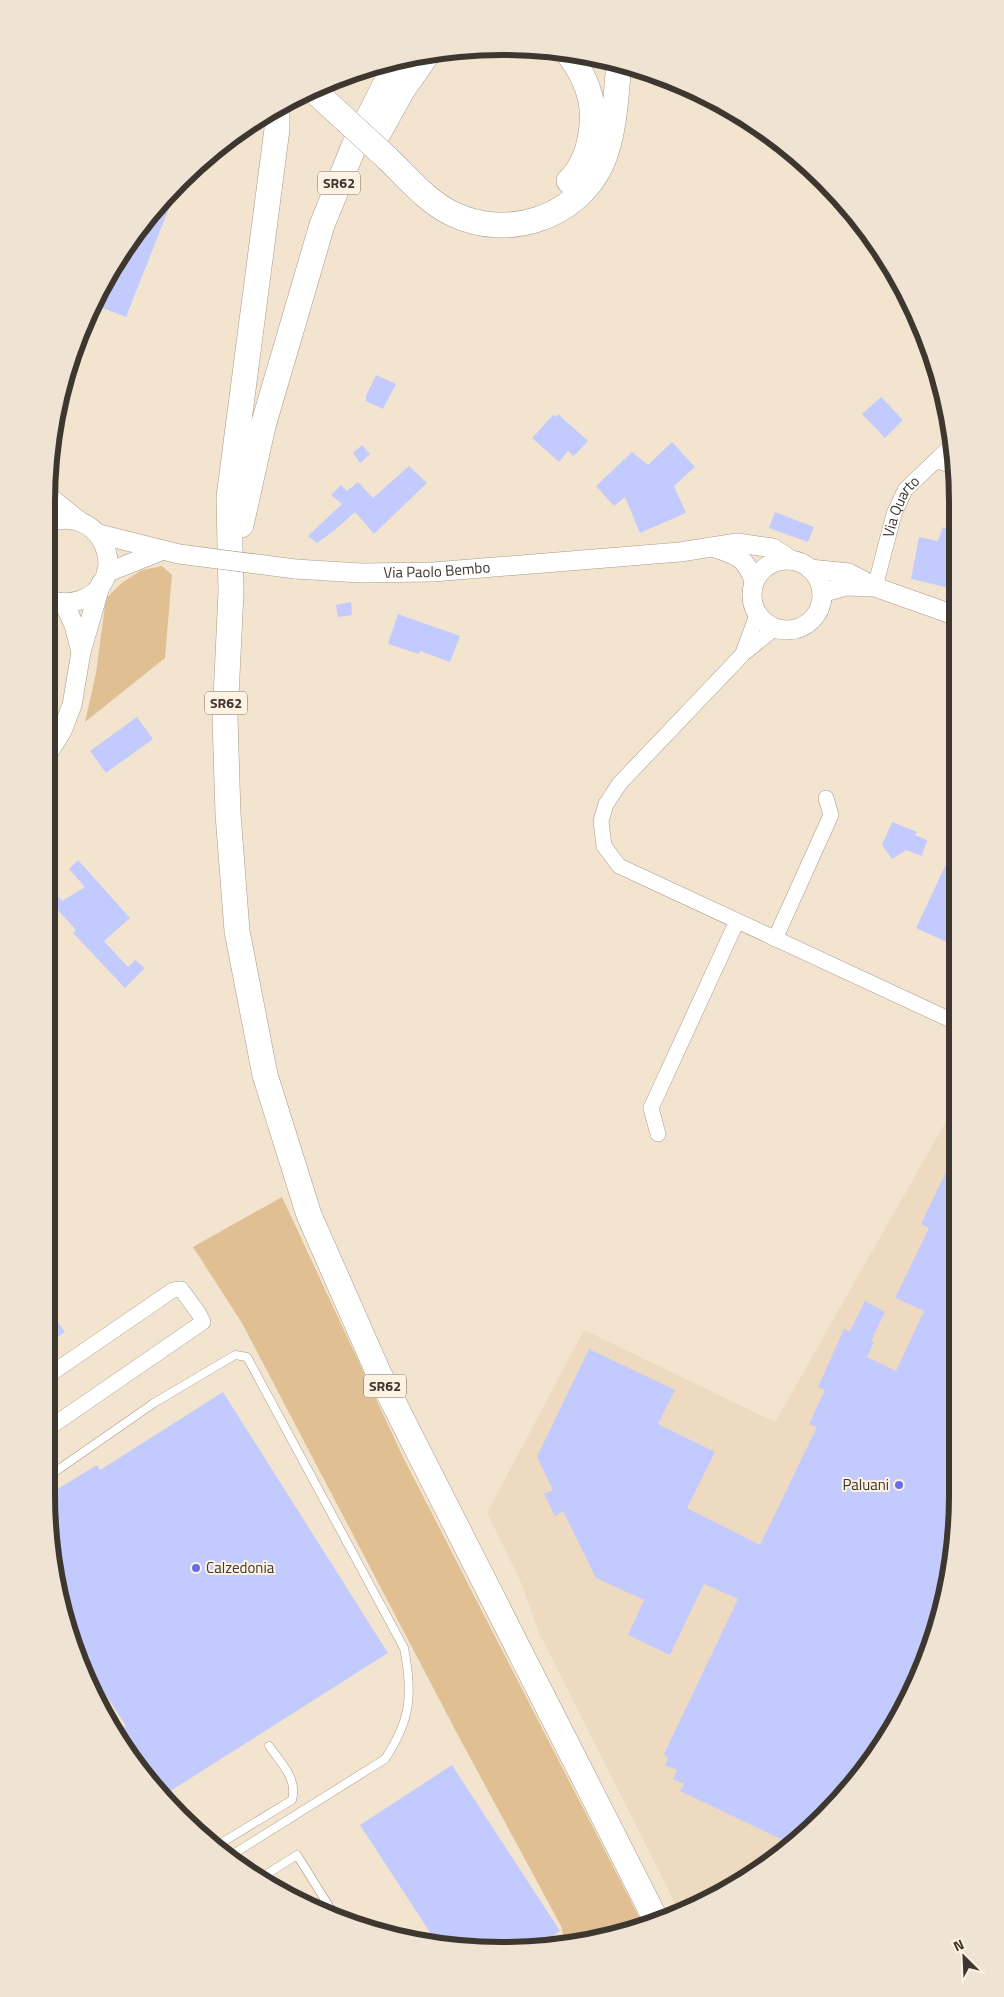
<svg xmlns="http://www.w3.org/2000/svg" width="1004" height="1997" font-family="'Titillium Web',sans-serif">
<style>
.built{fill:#eedac0}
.green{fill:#e0bf93}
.building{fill:#c3cbfe}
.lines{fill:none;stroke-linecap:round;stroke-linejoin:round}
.service-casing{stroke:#a99b89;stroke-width:9}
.minor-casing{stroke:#a99b89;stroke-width:16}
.tertiary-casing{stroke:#a99b89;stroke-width:20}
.trunk-casing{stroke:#a99b89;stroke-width:26}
.service{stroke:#fff;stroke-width:8}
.minor{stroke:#fff;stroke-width:15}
.tertiary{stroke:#fff;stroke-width:19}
.trunk{stroke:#fff;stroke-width:25}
.tertiary-bridge-casing{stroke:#a99b89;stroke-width:20;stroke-linecap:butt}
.trunk-bridge-casing{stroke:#a99b89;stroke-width:26;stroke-linecap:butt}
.tertiary-bridge{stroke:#fff;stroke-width:19}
.trunk-bridge{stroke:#fff;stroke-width:25}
.poi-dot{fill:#696ee8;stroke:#fef2e2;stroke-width:2}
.labels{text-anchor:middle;stroke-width:4;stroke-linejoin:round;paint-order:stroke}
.shield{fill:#fef2e2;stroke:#776f65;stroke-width:1}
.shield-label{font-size:14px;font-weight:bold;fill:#3d372f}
.street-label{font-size:15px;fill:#3d372f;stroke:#fef2e2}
.poi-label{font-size:15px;fill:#3d372f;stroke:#fef2e2;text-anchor:end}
.rim{fill:none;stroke:#3d372f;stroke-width:6}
</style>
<rect width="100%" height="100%" fill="#f3e4d0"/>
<!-- built -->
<path class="built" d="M 956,1104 L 957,1525 L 942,1613 L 911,1696 L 824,1817 L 703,1904 L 679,1911 L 539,1633 L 520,1580 L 487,1513 L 584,1330 L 775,1422 Z"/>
<!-- green -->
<path class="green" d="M 162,566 L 172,575 L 165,658 L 85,722 L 96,673 L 106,598 L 123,582 L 142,570 Z
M 282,1197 L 403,1457 L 642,1923 L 566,1945 L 561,1926 L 459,1737 L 242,1323 L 193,1247 Z"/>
<!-- building -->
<path class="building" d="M 179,183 L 126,317 L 92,304 L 140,225 Z
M 376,375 L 396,384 L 383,409 L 366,401 L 366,396 Z
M 881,397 L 903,420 L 885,438 L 862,414 Z
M 558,414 L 588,441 L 574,456 L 568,451 L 559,462 L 532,438 L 553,415 L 556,417 Z
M 672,442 L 695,467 L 674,486 L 686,513 L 640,533 L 625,497 L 614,506 L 596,486 L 632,452 L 648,465 Z
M 362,445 L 370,454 L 360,463 L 353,453 Z
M 409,466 L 427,483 L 374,534 L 355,512 L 335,530 L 317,543 L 308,536 L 342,504 L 331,495 L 341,485 L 347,491 L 358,482 L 373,498 Z
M 775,512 L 814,527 L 808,542 L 769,528 Z
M 943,527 L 954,533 L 954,589 L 911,579 L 919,537 L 938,541 Z
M 351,602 L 352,615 L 338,617 L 336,605 Z
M 398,614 L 460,636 L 450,662 L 420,651 L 419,654 L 388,644 Z
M 137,717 L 153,739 L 106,773 L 90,751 Z
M 892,822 L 917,832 L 915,835 L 927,840 L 922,856 L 906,850 L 892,859 L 882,845 Z
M 955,845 L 955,946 L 916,928 Z
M 78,860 L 130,918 L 104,941 L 128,967 L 135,960 L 145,968 L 125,988 L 73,933 L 76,930 L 57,909 L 55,911 L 47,903 L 47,882 L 62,901 L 85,887 L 69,869 Z
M 946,1172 L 956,1172 L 957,1525 L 942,1613 L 911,1696 L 824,1817 L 789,1843 L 680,1791 L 684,1784 L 673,1779 L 677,1770 L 665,1765 L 668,1759 L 664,1754 L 738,1599 L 704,1584 L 670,1655 L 628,1635 L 644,1600 L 596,1578 L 563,1511 L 555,1516 L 544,1494 L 553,1490 L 537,1457 L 589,1349 L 675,1390 L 658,1424 L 715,1452 L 687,1508 L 760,1545 L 817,1427 L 809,1424 L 825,1390 L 818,1387 L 844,1329 L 850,1331 L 865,1301 L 885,1312 L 871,1341 L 874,1342 L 867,1357 L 896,1371 L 924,1311 L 895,1298 L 929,1228 L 921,1224 Z
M 46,1306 L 65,1332 L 46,1345 Z
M 223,1392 L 388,1653 L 164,1795 L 141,1773 L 118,1731 L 126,1726 L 70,1639 L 46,1496 L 97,1465 L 100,1470 Z
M 452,1765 L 560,1931 L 537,1946 L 437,1943 L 360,1825 Z"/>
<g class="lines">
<defs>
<path id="service" d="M 206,156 L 209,157
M 46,1478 L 154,1403 L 235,1355 L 247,1357 L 404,1648 C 413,1694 411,1720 385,1759 L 230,1856
M 218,1845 L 292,1800 C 298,1779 281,1763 269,1746
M 259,1879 L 297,1855 L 337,1919"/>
<g id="minor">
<path d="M 936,461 L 954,466"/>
<path id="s1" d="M 875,587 L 894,514 L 905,490 L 954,443"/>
<path d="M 775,628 L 743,654 L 620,783 L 606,804 L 601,821 L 604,846 L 619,866 L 955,1022"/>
<path d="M 743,653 L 757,615"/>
<path d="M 775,939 L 831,815 L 826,798"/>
<path d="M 658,1134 L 651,1108 L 737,921"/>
<path d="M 46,1430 L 203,1322 L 199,1314 L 181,1289 L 173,1290 L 46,1377"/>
</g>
<g id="tertiary">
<path d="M 47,495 L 78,520"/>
<path d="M 99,534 L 179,554"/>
<path d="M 715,548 C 737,555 746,558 754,581"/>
<circle cx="787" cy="595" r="35"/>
<path id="s2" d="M 295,569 L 361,573 L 433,572 L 680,552 L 737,543 L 773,548 L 791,560"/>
<path d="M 810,569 L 849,573 L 875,587 L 954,615"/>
<path d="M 106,573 L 161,551"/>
<path d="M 822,593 L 846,586 L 871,587"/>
<path d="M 47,598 C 58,604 69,604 81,600 C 133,581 103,501 47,523"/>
<path d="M 64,603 L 74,625 L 81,652"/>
<path d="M 47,755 L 62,731 L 72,705 L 81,652 L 101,583"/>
</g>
<path id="trunk" d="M 568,53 C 591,84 598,110 588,148 C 585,159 578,173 569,181
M 313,90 L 336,111
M 277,106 L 277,129 L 229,497 L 231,592 L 225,718 L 228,814 L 237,931 L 265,1075 L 309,1215 L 379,1374 L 655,1918
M 373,143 L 403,89 L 428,53
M 386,157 C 406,176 427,202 453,214 C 507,240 576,219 602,163 C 615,132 616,95 619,62
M 241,525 L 263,426 L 322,225 L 354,146 L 397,61"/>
</defs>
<!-- service casing -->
<use href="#service" class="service-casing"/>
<!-- minor casing -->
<use href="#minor" class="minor-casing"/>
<!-- tertiary casing -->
<use href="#tertiary" class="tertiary-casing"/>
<!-- trunk casing -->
<use href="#trunk" class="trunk-casing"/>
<!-- service -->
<use href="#service" class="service"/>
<!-- minor -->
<use href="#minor" class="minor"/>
<!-- tertiary -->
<use href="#tertiary" class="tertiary"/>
<!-- trunk -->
<use href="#trunk" class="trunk"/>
<defs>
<path id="tertiary-bridge" d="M 179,554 L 295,569"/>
<path id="trunk-bridge" d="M 336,111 L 386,157"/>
</defs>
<!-- tertiary-bridge casing -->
<use href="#tertiary-bridge" class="tertiary-bridge-casing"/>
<!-- trunk-bridge casing -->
<use href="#trunk-bridge" class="trunk-bridge-casing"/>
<!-- tertiary-bridge -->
<use href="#tertiary-bridge" class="tertiary-bridge"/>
<!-- trunk-bridge -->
<use href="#trunk-bridge" class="trunk-bridge"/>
</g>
<!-- markers -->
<g class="poi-dot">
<circle cx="899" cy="1485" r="5"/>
<circle cx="196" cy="1568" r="5"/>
</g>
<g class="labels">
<!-- shield labels -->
<g class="shield">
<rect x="318" y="171.5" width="42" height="23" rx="4"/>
<rect x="205" y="691.5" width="42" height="23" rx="4"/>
<rect x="364" y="1374.5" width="42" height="23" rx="4"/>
</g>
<g class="shield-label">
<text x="339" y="188">SR62</text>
<text x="226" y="708">SR62</text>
<text x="385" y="1391">SR62</text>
</g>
<!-- street labels -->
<g class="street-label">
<text dy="5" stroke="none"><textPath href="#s1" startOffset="85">Via Quarto</textPath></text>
<text dy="5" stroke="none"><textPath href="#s2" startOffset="142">Via Paolo Bembo</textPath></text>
</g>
<!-- poi labels -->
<g class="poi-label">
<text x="889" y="1490">Paluani</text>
<text x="206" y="1573" text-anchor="start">Calzedonia</text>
</g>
</g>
<!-- crop -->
<path d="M0 0H1004V1997H0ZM502 55H502A447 447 0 0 1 949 502V1495A447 447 0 0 1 502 1942H502A447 447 0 0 1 55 1495V502A447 447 0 0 1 502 55Z" fill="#efe3d4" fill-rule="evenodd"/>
<path class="rim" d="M502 55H502A447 447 0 0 1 949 502V1495A447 447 0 0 1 502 1942H502A447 447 0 0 1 55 1495V502A447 447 0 0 1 502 55Z"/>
<!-- north arrow -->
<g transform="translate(964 1957) rotate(336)" stroke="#fef2e2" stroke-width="4" paint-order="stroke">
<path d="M0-4L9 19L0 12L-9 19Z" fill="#3d372f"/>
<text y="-8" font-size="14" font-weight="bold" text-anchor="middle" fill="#3d372f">N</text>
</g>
</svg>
